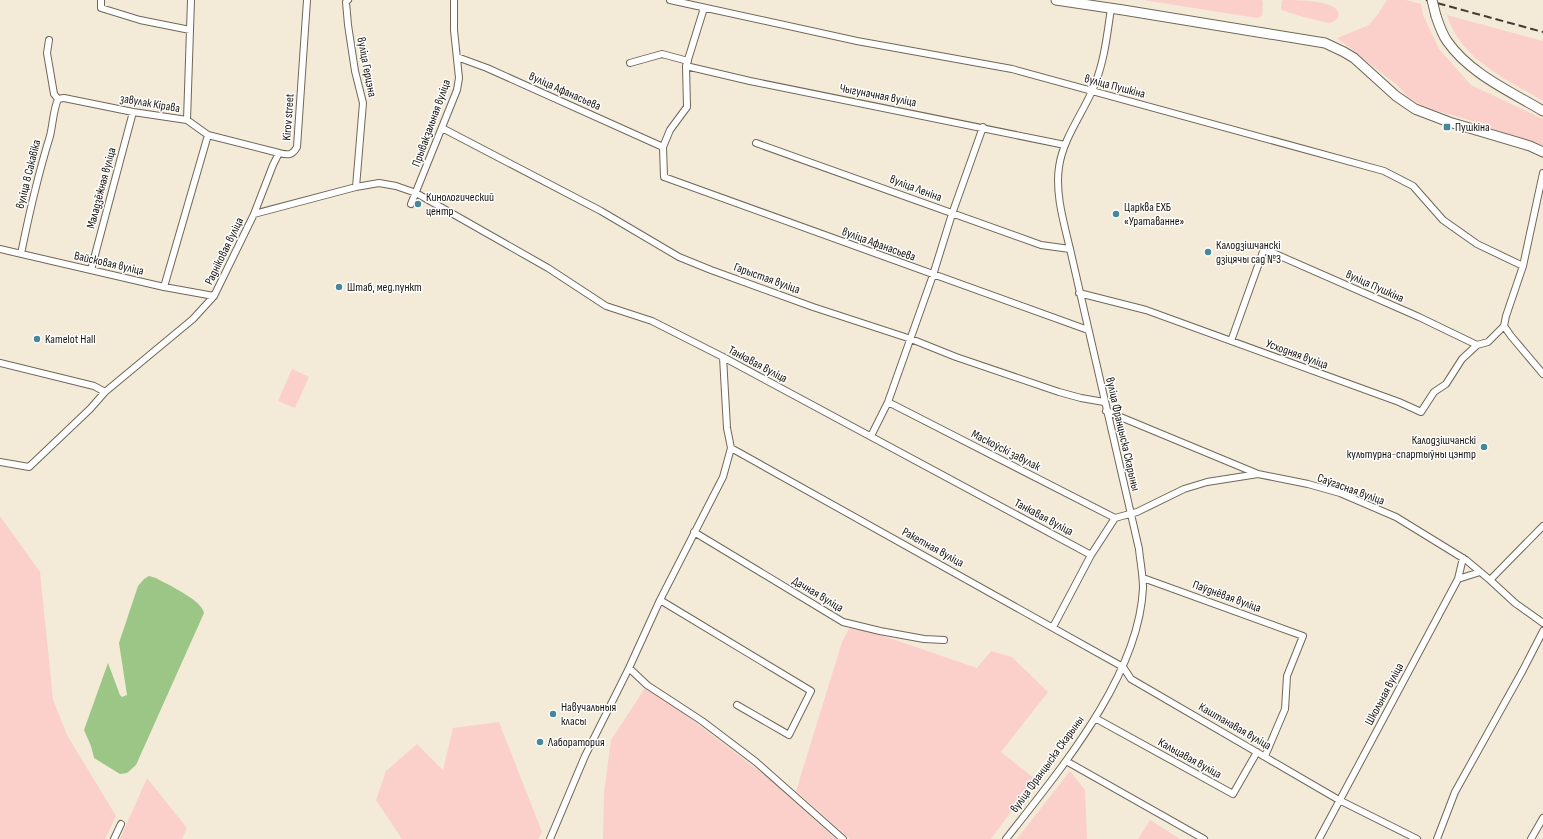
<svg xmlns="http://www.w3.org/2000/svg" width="1543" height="839" font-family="'Sofia Sans Condensed',sans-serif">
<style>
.green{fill:#fbd0cb}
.water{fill:#9cc685}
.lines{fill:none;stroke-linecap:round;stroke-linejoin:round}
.street-casing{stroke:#706758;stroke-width:8}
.secondary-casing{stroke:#706758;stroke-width:11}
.street{stroke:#fff;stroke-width:6}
.secondary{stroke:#fff;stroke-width:9}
.rail{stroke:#423d35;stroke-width:2;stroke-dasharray:8 4;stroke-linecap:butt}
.secondary-bridge-casing{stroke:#706758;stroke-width:11;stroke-linecap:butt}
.secondary-bridge{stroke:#fff;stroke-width:9}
.poi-dot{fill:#468899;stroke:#fff;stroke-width:1.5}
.labels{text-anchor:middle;stroke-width:3;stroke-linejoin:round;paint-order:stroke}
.street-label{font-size:12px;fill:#17130d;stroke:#fff}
.poi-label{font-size:12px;fill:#17130d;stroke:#fff;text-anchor:start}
</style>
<rect width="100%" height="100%" fill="#f4ead8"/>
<!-- green -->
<path class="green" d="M 1143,0 L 1262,0 L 1263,3 L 1262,16 L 1257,18 Z
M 1284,0 C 1297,0 1345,0 1338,18 C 1336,20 1333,22 1330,23 C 1325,23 1284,12 1281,9 L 1282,1 Z
M 1387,0 L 1406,0 L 1421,4 L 1423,15 L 1439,49 L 1471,85 L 1543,119 L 1543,147 L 1466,119 L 1433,110 L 1419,104 L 1407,96 L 1397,85 L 1337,38 L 1369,25 L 1378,14 Z
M 1447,15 L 1543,41 L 1543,101 C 1506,79 1460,59 1447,15 Z
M 292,369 L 309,377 L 295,408 L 278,401 Z
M 0,516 L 40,572 L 53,699 L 67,735 L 116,816 L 105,839 L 0,839 Z
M 851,625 L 977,668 L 991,651 L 1012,657 L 1048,692 L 1001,752 L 1035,779 L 991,839 L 850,839 L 796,791 L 842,642 Z
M 647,685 L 768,778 L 836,839 L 603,839 L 604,793 L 611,740 Z
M 499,722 L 542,832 L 538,839 L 402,839 L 376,800 L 386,771 L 417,744 L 443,770 L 453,728 Z
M 1070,771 L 1085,790 L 1087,839 L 1017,839 Z
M 147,778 L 187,828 L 182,839 L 120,839 Z
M 1150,820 L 1180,839 L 1138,839 Z"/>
<!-- water -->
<path class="water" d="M 149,576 L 156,578 C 168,585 202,600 204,613 L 136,765 L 127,773 L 120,774 L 94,758 L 91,746 L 84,730 L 108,663 L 120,695 L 122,697 L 127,695 L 119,643 L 138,586 L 144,579 Z"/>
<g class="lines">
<defs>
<path id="street" d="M 101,0 L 101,8 L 140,20 L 190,30
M 348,0 L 346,2 L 348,25 L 355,71 L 363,103 L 356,187
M 670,0 L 857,41 L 1012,69 L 1384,171 L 1413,186 L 1443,220 L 1477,244 L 1523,266
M 704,8 L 686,66 L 687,107 L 670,130 L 663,147 L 664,177 L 1088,330
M 49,40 L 47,53 L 54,94 L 58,99
M 457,57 L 487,68 L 663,147
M 630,63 L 662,54 L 688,61
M 686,66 L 750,81 L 1065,145
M 58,99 L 64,98 L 133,112 L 187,120 L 208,135 L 279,153
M 187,120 L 191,0
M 442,128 L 601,211 L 679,257 L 711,270 L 813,307 L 911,339 L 956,357 L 1059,392 L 1081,398 L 1104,402
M 756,143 L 1041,245 L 1070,249
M 411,204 L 457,90 L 459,78 L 454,30 L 454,0
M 254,214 L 356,187 L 379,183 L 396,186 L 416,193 L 548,268 L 606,306 L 652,321 L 723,357 L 1091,555
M 0,249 L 164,287 L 214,296
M 21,254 C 29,214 38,175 50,136 C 53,124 53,111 58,99
M 91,270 L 133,112
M 164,287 L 208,135
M 1079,293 L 1146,310 L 1399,402 L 1421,412 L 1434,392 L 1446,384 L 1462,359 L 1477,345 L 1488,342 L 1504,326 L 1506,316 L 1523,266 L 1543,173
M 1504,326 L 1511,336 L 1543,374
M 1231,341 L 1264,249 L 1419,317 L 1477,345
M 0,363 L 94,386 L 105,392
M 888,402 L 1115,518
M 1106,411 L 1258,474 L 1308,484 L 1340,493 L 1396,517 L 1466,560 L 1490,580 L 1515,603 L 1543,623
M 871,436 L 888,402 L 933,275 L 952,214 L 983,127
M 731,448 L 1123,667 L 1131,679 L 1339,800 L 1417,839
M 0,462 L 29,467 L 90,409 L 105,392 L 193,319 L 214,296 L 254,214 L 273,165 L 279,153 C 288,155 292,156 297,147 L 307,0
M 694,532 L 843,622 L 880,631 L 924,639 L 944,640
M 1143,578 L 1303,636 L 1287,676 L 1285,709 L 1265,756
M 1458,579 L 1480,572
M 1490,580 L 1543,526
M 660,600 L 811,691 L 789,735 L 737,705
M 1053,627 L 1091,555 L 1115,518 L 1137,512 L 1184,489 L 1207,482 L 1258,474
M 629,668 L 647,685 L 702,721 L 756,762 L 843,839
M 1095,718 L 1233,794 L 1257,752
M 1066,761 L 1204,839
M 114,839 L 121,824
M 550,839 L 585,756 L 629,668 L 660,600 L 723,477 L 731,448 L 727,428 L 723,357
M 1006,839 C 1059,771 1139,677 1143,588 C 1143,574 1140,561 1139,549 L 1070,249 C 1064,223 1055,194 1059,167 C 1063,139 1081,116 1092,91 C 1104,65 1107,36 1111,8
M 1319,839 L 1458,579 L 1463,558
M 1437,839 L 1455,792 L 1523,670 L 1543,631
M 1531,839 L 1543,818"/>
<path id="secondary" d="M 1056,0 L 1123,10 L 1325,43 L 1344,52 L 1354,58 L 1396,96 L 1415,109 L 1449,122 L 1530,146 L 1543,152
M 1436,16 C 1439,25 1442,34 1447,41 C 1470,74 1510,91 1543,111"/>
</defs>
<!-- street casing -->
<use href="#street" class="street-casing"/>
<!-- secondary casing -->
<use href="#secondary" class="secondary-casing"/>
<!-- street -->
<use href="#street" class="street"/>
<!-- secondary -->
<use href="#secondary" class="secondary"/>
<!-- rail -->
<path class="rail" d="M 1426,0 L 1543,32"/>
<defs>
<path id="secondary-bridge" d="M 1432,0 L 1436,16"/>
</defs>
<!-- secondary-bridge casing -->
<use href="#secondary-bridge" class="secondary-bridge-casing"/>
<!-- secondary-bridge -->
<use href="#secondary-bridge" class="secondary-bridge"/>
</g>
<!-- markers -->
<g class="poi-dot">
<rect x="1443" y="123" width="8" height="8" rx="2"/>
<circle cx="418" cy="204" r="4"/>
<circle cx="1116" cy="214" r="4"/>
<circle cx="1208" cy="252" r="4"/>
<circle cx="339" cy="287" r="4"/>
<circle cx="37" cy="339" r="4"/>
<circle cx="1484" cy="447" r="4"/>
<circle cx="553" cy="714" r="4"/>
<circle cx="540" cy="742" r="4"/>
</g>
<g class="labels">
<!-- street labels -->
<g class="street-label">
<text transform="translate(367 67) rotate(79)" y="4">вуліца Герцэна</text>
<text transform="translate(1115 86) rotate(15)" y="4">вуліца Пушкіна</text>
<text transform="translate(565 91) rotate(24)" y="4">вуліца Афанасьева</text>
<text transform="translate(878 95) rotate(11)" y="4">Чыгуначная вуліца</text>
<text transform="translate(150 103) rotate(10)" y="4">завулак Кірава</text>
<text transform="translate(288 117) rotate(-86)" y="4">Kirov street</text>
<text transform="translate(431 123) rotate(-70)" y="4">Прывакзальная вуліца</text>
<text transform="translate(28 174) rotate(-76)" y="4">вуліца 8 Сакавіка</text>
<text transform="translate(101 188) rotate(-75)" y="4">Маладзёжная вуліца</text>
<text transform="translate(916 188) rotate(21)" y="4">вуліца Леніна</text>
<text transform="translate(879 244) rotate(20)" y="4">вуліца Афанасьева</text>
<text transform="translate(224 251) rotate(-64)" y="4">Радніковая вуліца</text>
<text transform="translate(109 263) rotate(13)" y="4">Вайсковая вуліца</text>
<text transform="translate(767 278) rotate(20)" y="4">Гарыстая вуліца</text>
<text transform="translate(1375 286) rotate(24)" y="4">вуліца Пушкіна</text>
<text transform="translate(1297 354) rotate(20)" y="4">Усходняя вуліца</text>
<text transform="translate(758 364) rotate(28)" y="4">Танкавая вуліца</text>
<text transform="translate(1123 434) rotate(77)" y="4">вуліца Францыска Скарыны</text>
<text transform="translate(1006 450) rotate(27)" y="4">Маскоўскі завулак</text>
<text transform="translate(1351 489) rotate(20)" y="4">Саўгасная вуліца</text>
<text transform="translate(1044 517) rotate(28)" y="4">Танкавая вуліца</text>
<text transform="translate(933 547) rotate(29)" y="4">Ракетная вуліца</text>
<text transform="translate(818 594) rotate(31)" y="4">Дачная вуліца</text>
<text transform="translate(1227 596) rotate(20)" y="4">Паўднёвая вуліца</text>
<text transform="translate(1384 694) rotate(-62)" y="4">Школьная вуліца</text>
<text transform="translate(1235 726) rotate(30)" y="4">Каштанавая вуліца</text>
<text transform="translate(1190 758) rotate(29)" y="4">Кальцавая вуліца</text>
<text transform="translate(1047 764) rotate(-54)" y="4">вуліца Францыска Скарыны</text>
</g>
<!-- poi labels -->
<g class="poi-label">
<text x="1455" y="131">Пушкіна</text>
<text x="426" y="201">Кинологический<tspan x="426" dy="14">центр</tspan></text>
<text x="1124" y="211">Царква ЕХБ<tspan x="1124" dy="14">«Уратаванне»</tspan></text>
<text x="1216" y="249">Калодзішчанскі<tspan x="1216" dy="14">дзіцячы сад №3</tspan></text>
<text x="347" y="291">Штаб, мeд.пункт</text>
<text x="45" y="343">Kamelot Hall</text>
<text x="1476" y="444" text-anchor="end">Калодзішчанскі<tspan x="1476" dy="14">культурна-спартыўны цэнтр</tspan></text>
<text x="561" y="711">Навучальныя<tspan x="561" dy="14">класы</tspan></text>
<text x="548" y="746">Лаборатория</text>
</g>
</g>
</svg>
